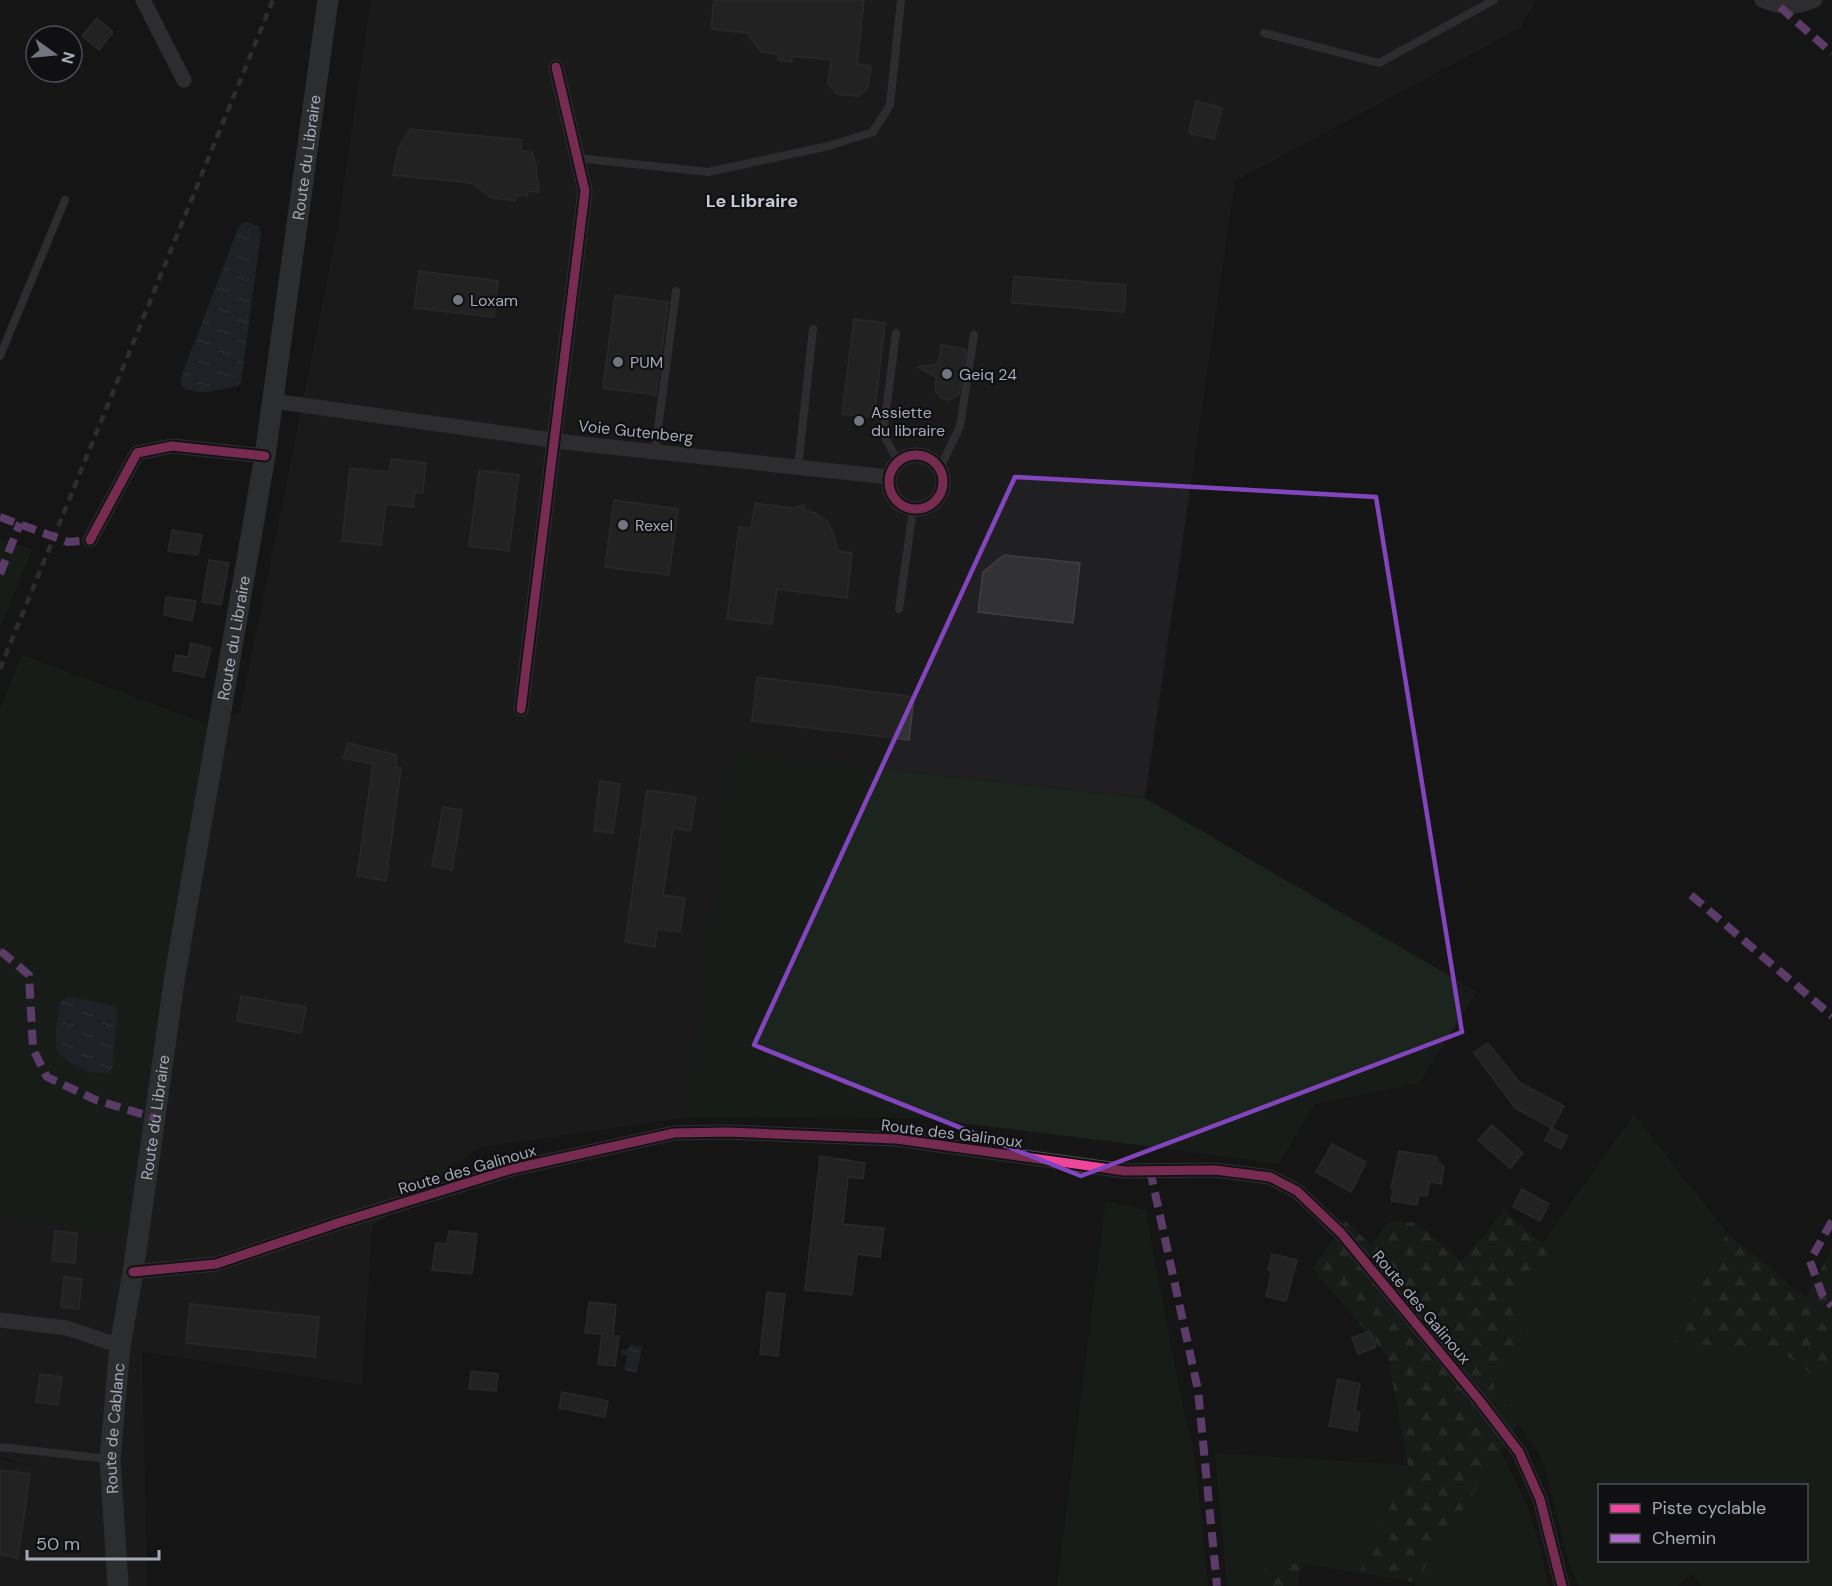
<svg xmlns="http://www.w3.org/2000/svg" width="1832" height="1586" font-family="'DM Sans',sans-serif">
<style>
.built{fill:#202022}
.grass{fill:#1c241e;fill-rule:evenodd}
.forest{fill:url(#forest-firs)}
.water{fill:url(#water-ripples)}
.building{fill:#323234;stroke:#3f3f43;stroke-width:1.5}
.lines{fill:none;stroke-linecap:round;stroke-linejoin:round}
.lane{stroke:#4a4b4f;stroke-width:8}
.street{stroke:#4a4b4f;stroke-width:15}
.secondary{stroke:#48494d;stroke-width:21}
.rail{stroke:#4a4b4e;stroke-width:4.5;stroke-dasharray:8 6;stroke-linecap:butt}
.quiet{stroke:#b06ccc;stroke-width:8;stroke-dasharray:15 8;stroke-linecap:butt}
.cycleway-casing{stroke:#101012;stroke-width:13}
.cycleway{stroke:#ed469a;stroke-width:9}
.marked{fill:none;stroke:#8345be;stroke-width:4.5;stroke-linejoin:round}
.poi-dot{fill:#737680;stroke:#101012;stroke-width:2}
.labels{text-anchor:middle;stroke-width:4.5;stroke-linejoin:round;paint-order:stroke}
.street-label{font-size:16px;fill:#a5a9b9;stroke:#101012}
.poi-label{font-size:16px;fill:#a5a9b9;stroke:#101012;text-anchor:start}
.neighbourhood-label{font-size:18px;font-weight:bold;fill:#c7c9d4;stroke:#101012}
</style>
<defs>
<pattern id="forest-firs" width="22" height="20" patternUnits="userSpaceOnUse" patternTransform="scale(1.5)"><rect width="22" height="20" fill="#1c241e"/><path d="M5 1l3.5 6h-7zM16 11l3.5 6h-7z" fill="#3a413d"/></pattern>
<pattern id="water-ripples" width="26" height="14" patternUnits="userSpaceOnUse" patternTransform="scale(1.5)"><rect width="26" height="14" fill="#282f39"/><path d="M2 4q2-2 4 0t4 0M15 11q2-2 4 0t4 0" fill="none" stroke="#444a54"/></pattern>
</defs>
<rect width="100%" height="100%" fill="#161616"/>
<!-- built -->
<path class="built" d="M 371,0 L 1536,0 L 1520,28 L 1235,181 L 1145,798 L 829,763 L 734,755 L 690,1117 L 478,1148 L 372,1226 L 362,1385 L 142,1352 L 147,1586 L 0,1586 L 0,1459 L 54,1471 L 0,1457 L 0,1217 L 121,1233 L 204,723 L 240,713 L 336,237 Z"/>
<!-- grass -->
<path class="grass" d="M 0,538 L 32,550 L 0,627 Z
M 22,655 L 204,723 L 121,1233 L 0,1217 L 0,709 Z
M 734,755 L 829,763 L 1145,798 L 1477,992 L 1419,1083 L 1315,1104 L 1278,1164 L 1139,1145 L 920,1118 L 690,1117 Z
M 1634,1115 L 1727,1233 L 1675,1341 L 1781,1351 L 1832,1390 L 1832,1586 L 1702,1586 L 1693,1574 L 1678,1586 L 1579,1586 L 1569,1563 L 1542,1457 L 1493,1389 L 1524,1336 L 1514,1297 L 1561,1261 L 1542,1244 ZM 1600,1486 L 1806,1486 L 1806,1560 L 1600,1560 Z
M 1106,1201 L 1145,1210 L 1183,1409 L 1194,1450 L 1208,1586 L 1057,1586 Z
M 1501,1451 L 1528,1508 L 1540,1548 L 1549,1586 L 1415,1586 L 1416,1582 Z
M 1215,1453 L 1408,1465 L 1359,1573 L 1302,1564 L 1266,1563 L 1262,1586 L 1227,1586 Z"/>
<!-- forest -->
<path class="forest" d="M 1504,1211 L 1561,1260 L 1514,1297 L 1524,1336 L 1493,1389 L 1519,1423 L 1416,1582 L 1359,1573 L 1408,1465 L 1388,1357 L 1312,1268 L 1346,1221 L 1371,1245 L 1390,1221 L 1417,1223 L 1461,1262 Z
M 1727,1233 L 1806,1298 L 1832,1249 L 1832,1390 L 1781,1351 L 1674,1342 Z
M 1266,1563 L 1302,1564 L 1297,1586 L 1262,1586 Z"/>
<!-- water -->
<path class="water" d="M 247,222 L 258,226 L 261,233 L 241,382 L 238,386 C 219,389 197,398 181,386 L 181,377 L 238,229 L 242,223 Z
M 68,997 L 97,1002 L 116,1007 L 117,1014 L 113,1067 L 110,1072 C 92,1077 68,1064 56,1050 L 56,1026 L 60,1002 Z
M 630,1344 L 642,1347 L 637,1373 L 624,1370 L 627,1356 L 621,1354 L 622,1349 L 628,1350 Z"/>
<!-- building -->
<path class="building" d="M 714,0 L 864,0 L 857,64 L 871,66 L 868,88 L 858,96 L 837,94 L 828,83 L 831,60 L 792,56 L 792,62 L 778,60 L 778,54 L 761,52 L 747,33 L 711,29 Z
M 97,18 L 113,32 L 99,50 L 82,36 Z
M 1196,101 L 1222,108 L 1214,139 L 1189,133 Z
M 410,129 L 522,140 L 521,151 L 532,152 L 536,165 L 539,192 L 528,191 L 527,196 L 517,195 L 515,201 L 490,197 L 472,183 L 393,175 L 399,147 Z
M 419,271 L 498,281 L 494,317 L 414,308 Z
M 1014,276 L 1126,285 L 1124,312 L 1012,303 Z
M 615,295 L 668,302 L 656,395 L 603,388 Z
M 854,319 L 885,323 L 874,418 L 842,414 Z
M 941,345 L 966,349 L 959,394 L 952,399 L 948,400 L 941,398 L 935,391 L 936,377 L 918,367 L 938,364 Z
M 391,459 L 426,463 L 423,493 L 415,492 L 413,507 L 386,504 L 381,545 L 342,541 L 350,468 L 389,472 Z
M 479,470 L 519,475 L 509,551 L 469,546 Z
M 614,500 L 678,509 L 669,575 L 605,567 Z
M 755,503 L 791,508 L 805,505 L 804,510 L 815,513 L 828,522 L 833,533 L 838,551 L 852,553 L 847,598 L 777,589 L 772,624 L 727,619 L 739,527 L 751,528 Z
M 172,530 L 202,535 L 198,555 L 168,551 Z
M 1004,555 L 1080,563 L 1073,623 L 978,612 L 983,572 Z
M 209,560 L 229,563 L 221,605 L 202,602 Z
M 166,597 L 196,601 L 192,621 L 164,615 Z
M 191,643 L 211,648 L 204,677 L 173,670 L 176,655 L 188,657 Z
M 757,677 L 914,697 L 909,740 L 752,721 Z
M 348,743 L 397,755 L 396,767 L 401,768 L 386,881 L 357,876 L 373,764 L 343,758 Z
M 600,781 L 620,784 L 613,833 L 594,831 Z
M 647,790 L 696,797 L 691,831 L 673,828 L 663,895 L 685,898 L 680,932 L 657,929 L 655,947 L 625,942 Z
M 443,807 L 462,810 L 452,870 L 432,866 Z
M 241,996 L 306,1007 L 301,1033 L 237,1021 Z
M 1488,1043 L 1519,1082 L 1564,1106 L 1552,1128 L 1515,1108 L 1474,1053 Z
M 1492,1125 L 1523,1153 L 1510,1168 L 1478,1140 Z
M 1551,1128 L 1567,1136 L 1561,1149 L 1545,1140 Z
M 1332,1144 L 1366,1162 L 1351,1192 L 1316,1172 Z
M 1399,1151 L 1437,1157 L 1437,1161 L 1444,1167 L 1441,1184 L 1430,1181 L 1427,1196 L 1419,1195 L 1417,1205 L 1391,1201 L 1393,1190 L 1391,1189 Z
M 820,1156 L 865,1163 L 863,1179 L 848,1177 L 843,1224 L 884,1228 L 880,1257 L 857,1254 L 852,1295 L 805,1290 Z
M 1522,1189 L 1549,1204 L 1540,1221 L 1513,1207 Z
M 55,1231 L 77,1233 L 75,1263 L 52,1261 Z
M 449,1231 L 477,1234 L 472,1274 L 432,1270 L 436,1243 L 447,1244 Z
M 1272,1254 L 1297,1260 L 1286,1301 L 1266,1296 L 1272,1271 L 1268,1270 Z
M 64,1277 L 82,1279 L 79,1309 L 61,1307 Z
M 767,1292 L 785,1294 L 778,1356 L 760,1354 Z
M 589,1302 L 616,1305 L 613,1336 L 619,1336 L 615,1366 L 598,1364 L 602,1334 L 585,1333 Z
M 190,1304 L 319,1317 L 315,1357 L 186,1343 Z
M 1370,1331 L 1376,1347 L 1358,1354 L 1352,1338 Z
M 471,1371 L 498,1374 L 496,1391 L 469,1389 Z
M 40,1374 L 62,1377 L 58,1405 L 36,1402 Z
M 1338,1379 L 1360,1384 L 1355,1412 L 1360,1412 L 1357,1431 L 1329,1426 Z
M 562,1392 L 608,1401 L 605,1417 L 559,1408 Z
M 0,1470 L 30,1474 L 18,1558 L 0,1555 Z"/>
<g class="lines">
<!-- lane -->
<path class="lane" d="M 1264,33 L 1379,63 L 1494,0
M 577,158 L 708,172 L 828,146 L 873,132 L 890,105 L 901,0
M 896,333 L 883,434 L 898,461
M 0,356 L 65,200
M 655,451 L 676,291
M 798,467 L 813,329
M 940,468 L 960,426 L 974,335
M 899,609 L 913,510
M 0,1447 L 109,1459"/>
<!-- street -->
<path class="street" d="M 143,0 L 184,80
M 1762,0 C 1782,8 1795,9 1815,0
M 273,401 L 573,443 L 889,477
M889 482a27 27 0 1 1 54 0a27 27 0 1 1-54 0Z
M 90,540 L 137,453 L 172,446 L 265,456
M 521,709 L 585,191 L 556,67
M 133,1272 L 216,1264 L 341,1222 L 512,1169 L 674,1133 L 728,1132 L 896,1139 L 1125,1171 L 1215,1170 L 1270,1177 L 1297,1191 L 1341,1233 L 1480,1401 L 1519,1452 L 1540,1499 L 1562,1586
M 0,1320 L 67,1328 L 120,1346"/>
<!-- secondary -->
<path class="secondary" id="s1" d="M 118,1586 L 110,1459 L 120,1346 L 133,1272 L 175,975 L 265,456 L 328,0"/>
<!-- rail -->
<path class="rail" d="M 0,669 L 273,0"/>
<!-- quiet -->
<path class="quiet" d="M 1780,7 L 1832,53
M 0,517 L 68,542 L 90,540
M 0,574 L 20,523
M 1691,895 L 1832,1016
M 0,952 L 3,953 L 29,975 L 33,1049 L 47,1077 L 96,1100 L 155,1118
M 1150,1170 L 1198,1390 L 1217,1586
M 1832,1221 L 1810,1261 L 1822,1294 L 1832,1306"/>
<defs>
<path id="cycleway" d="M889 482a27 27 0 1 1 54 0a27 27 0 1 1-54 0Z
M 90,540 L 137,453 L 172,446 L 265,456
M 521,709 L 585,191 L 556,67
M 133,1272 L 216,1264 L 341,1222 L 512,1169 L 674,1133 L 728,1132 L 896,1139 L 1125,1171 L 1215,1170 L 1270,1177 L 1297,1191 L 1341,1233 L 1480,1401 L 1519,1452 L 1540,1499 L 1562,1586"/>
</defs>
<!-- cycleway casing -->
<use href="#cycleway" class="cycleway-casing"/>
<!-- cycleway -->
<use href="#cycleway" class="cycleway"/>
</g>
<!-- marked area -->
<path d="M0 0H1832V1586H0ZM 1015,477 L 1376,497 L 1462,1032 L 1081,1176 L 754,1045 Z" fill="#161616" fill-opacity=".55" fill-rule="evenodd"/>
<path class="marked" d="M 1015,477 L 1376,497 L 1462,1032 L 1081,1176 L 754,1045 Z"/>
<!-- markers -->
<g class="poi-dot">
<circle cx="458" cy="300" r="6"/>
<circle cx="618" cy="362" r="6"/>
<circle cx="947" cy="374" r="6"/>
<circle cx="859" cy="421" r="6"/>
<circle cx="623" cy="525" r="6"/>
</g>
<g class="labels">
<!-- street labels -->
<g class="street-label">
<text dy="6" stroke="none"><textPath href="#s1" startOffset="1444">Route du Libraire</textPath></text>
<text transform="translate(636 431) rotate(6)" y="6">Voie Gutenberg</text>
<text dy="6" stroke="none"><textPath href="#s1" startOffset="958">Route du Libraire</textPath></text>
<text dy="6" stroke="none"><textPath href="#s1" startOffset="472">Route du Libraire</textPath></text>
<text transform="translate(952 1133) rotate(7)" y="6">Route des Galinoux</text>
<text transform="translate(467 1169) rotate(-16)" y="6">Route des Galinoux</text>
<text transform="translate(1422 1307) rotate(50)" y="6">Route des Galinoux</text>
<text dy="6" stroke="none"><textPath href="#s1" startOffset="158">Route de Cablanc</textPath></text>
</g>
<!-- poi labels -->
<g class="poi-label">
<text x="470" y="306">Loxam</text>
<text x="630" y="368">PUM</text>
<text x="959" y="380">Geiq 24</text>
<text x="871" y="418">Assiette<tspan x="871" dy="18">du libraire</tspan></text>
<text x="635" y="531">Rexel</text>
</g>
<!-- neighbourhood labels -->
<g class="neighbourhood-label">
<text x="752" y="207">Le Libraire</text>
</g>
</g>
<!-- legend -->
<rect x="1598" y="1484" width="210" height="78" fill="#101012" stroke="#4c4d55" stroke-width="1.5"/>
<rect x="1610" y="1504" width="30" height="9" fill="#ed469a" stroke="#4c4d55" stroke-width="1.5"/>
<text x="1652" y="1514" font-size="18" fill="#a5a9b9">Piste cyclable</text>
<rect x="1610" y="1534" width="30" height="9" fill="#b06ccc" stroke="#4c4d55" stroke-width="1.5"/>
<text x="1652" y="1544" font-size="18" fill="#a5a9b9">Chemin</text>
<!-- north arrow -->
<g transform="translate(54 54) rotate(105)"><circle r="28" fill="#101012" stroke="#4c4d55" stroke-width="1.5"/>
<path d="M0-4.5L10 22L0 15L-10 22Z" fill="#737680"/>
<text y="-9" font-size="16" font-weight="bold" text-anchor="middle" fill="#a5a9b9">N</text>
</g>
<!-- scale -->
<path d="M27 1550v9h132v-9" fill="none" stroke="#a5a9b9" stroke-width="3"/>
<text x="36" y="1550" font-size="18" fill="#a5a9b9" stroke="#101012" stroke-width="4.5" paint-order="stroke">50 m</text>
</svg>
